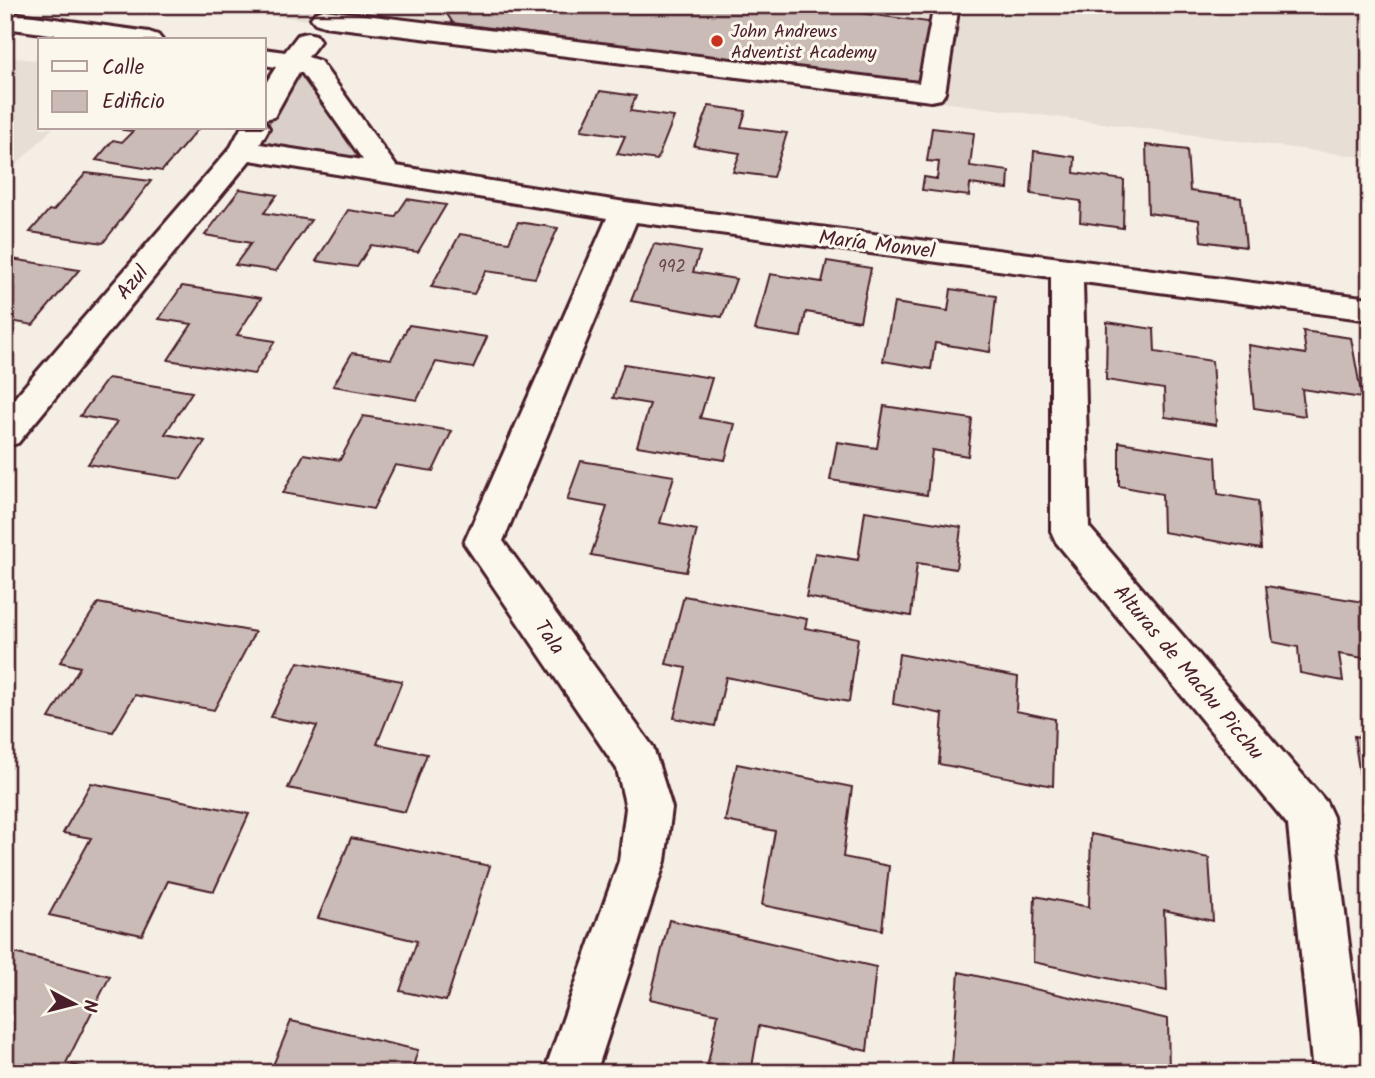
<svg xmlns="http://www.w3.org/2000/svg" width="1375" height="1078" font-family="Kalam,sans-serif">
<style>
.built{fill:#e7dfd6}
.green{fill:#dbd0c9;stroke:#92787a;stroke-width:2}
.building{fill:#cabbb6;stroke:#4a1f2b;stroke-width:2}
.lines{fill:none;stroke-linecap:round;stroke-linejoin:round}
.minor-casing{stroke:#4a1f2b;stroke-width:6}
.minor{fill:#fbf7ec;fill-rule:evenodd}
.poi-dot{fill:#c8321e;stroke:#fbf7ec;stroke-width:2.5}
.labels{text-anchor:middle;stroke-width:6;stroke-linejoin:round;paint-order:stroke}
.far-poi-label{font-size:18px;fill:#4a1f2b;stroke:#fbf7ec;text-anchor:start}
.number-label{font-size:18px;fill:#6a464e}
.street-label{font-size:21px;fill:#4a1f2b;stroke:#fbf7ec}
</style>
<rect width="100%" height="100%" fill="#f4eee4"/>
<filter id="ink" filterUnits="userSpaceOnUse"><feTurbulence type="fractalNoise" baseFrequency=".0143" numOctaves="2"/><feDisplacementMap in="SourceGraphic" scale="14" xChannelSelector="R" yChannelSelector="G"/><feConvolveMatrix kernelMatrix="1 2 1 2 8 2 1 2 1" color-interpolation-filters="sRGB"/></filter>
<g filter="url(#ink)">
<!-- built -->
<path class="built" d="M 192,5 L 1370,5 L 1370,158 L 643,63 Z
M 5,56 L 40,61 L 40,128 L 53,128 L 5,176 Z"/>
<!-- green -->
<path class="green" d="M 295,68 L 308,78 L 367,162 L 259,145 Z"/>
<!-- building -->
<path class="building" d="M 441,5 L 798,5 L 936,23 L 922,85 L 453,23 Z
M 600,91 L 636,96 L 630,111 L 674,117 L 657,160 L 617,154 L 625,136 L 581,130 Z
M 709,106 L 746,111 L 741,127 L 787,133 L 773,177 L 733,172 L 740,153 L 694,146 Z
M 125,128 L 199,128 L 162,171 L 96,160 L 113,140 L 122,142 L 133,131 L 123,130 Z
M 932,128 L 974,133 L 970,166 L 1009,171 L 1008,189 L 970,184 L 969,196 L 922,190 L 924,177 L 937,179 L 939,162 L 927,161 Z
M 1146,145 L 1187,150 L 1190,191 L 1241,198 L 1246,247 L 1201,241 L 1199,220 L 1148,213 Z
M 1034,151 L 1075,157 L 1074,173 L 1124,180 L 1123,228 L 1080,222 L 1081,201 L 1031,194 Z
M 86,173 L 151,181 L 103,243 L 30,232 L 49,210 L 53,211 Z
M 240,189 L 277,195 L 264,213 L 311,220 L 276,271 L 235,265 L 251,243 L 205,235 Z
M 407,199 L 446,205 L 418,252 L 371,245 L 357,267 L 316,261 L 348,210 L 395,217 Z
M 518,222 L 558,228 L 535,278 L 486,271 L 474,294 L 431,287 L 460,234 L 509,242 Z
M 654,244 L 700,252 L 693,272 L 736,279 L 722,317 L 631,301 Z
M 12,259 L 79,270 L 33,325 L 5,320 L 5,266 Z
M 827,261 L 871,268 L 860,321 L 806,312 L 801,337 L 755,330 L 770,274 L 822,282 Z
M 182,286 L 261,298 L 237,335 L 275,341 L 254,374 L 168,360 L 192,324 L 159,319 Z
M 951,289 L 996,296 L 990,352 L 935,343 L 931,369 L 883,361 L 894,303 L 948,311 Z
M 1107,322 L 1154,329 L 1155,352 L 1212,361 L 1216,425 L 1165,417 L 1164,389 L 1106,380 Z
M 409,325 L 487,337 L 473,368 L 436,362 L 417,400 L 333,386 L 352,353 L 391,359 Z
M 1303,331 L 1351,338 L 1362,398 L 1302,389 L 1305,416 L 1254,408 L 1248,345 L 1306,354 Z
M 624,364 L 712,378 L 700,418 L 735,424 L 725,460 L 637,446 L 650,404 L 613,398 Z
M 108,378 L 192,392 L 165,434 L 205,441 L 181,479 L 88,464 L 117,422 L 80,416 Z
M 884,406 L 972,419 L 968,456 L 932,450 L 927,495 L 830,480 L 837,442 L 877,448 Z
M 363,416 L 452,431 L 433,471 L 395,465 L 373,509 L 283,493 L 304,454 L 340,460 Z
M 1119,442 L 1216,457 L 1218,494 L 1258,501 L 1261,549 L 1163,532 L 1162,494 L 1119,486 Z
M 581,461 L 674,476 L 660,523 L 697,530 L 686,572 L 591,555 L 607,507 L 567,500 Z
M 865,511 L 961,527 L 956,569 L 917,563 L 911,616 L 806,597 L 815,553 L 858,560 Z
M 1266,586 L 1370,603 L 1370,659 L 1339,654 L 1343,681 L 1300,673 L 1298,647 L 1273,642 Z
M 684,596 L 807,619 L 805,628 L 858,638 L 849,702 L 726,677 L 715,726 L 674,718 L 686,668 L 666,664 Z
M 98,603 L 255,632 L 214,710 L 135,695 L 113,732 L 49,718 L 80,667 L 60,662 Z
M 899,654 L 1018,677 L 1016,711 L 1055,719 L 1053,786 L 939,764 L 943,714 L 893,704 Z
M 298,662 L 402,681 L 377,744 L 427,754 L 405,812 L 288,788 L 317,726 L 271,717 Z
M 1354,736 L 1370,739 L 1370,805 L 1364,804 Z
M 737,764 L 852,787 L 843,857 L 889,866 L 882,930 L 762,905 L 775,831 L 725,821 Z
M 91,783 L 249,814 L 214,891 L 168,881 L 142,935 L 49,915 L 91,838 L 63,833 Z
M 1091,834 L 1209,858 L 1213,921 L 1164,910 L 1167,991 L 1033,962 L 1035,896 L 1089,907 Z
M 351,838 L 490,866 L 446,1001 L 400,991 L 417,941 L 318,918 Z
M 669,920 L 876,967 L 867,1051 L 759,1026 L 751,1073 L 706,1073 L 718,1014 L 650,999 Z
M 5,951 L 110,976 L 66,1063 L 105,1073 L 5,1073 Z
M 959,972 L 1168,1019 L 1169,1073 L 979,1073 L 952,1066 Z
M 291,1021 L 418,1050 L 411,1073 L 270,1073 Z"/>
<g class="lines">
<defs>
<path id="minor" d="M 934,5 L 959,5 L 945,93 L 941,99 L 931,101 L 324,26 L 315,23 L 311,18 L 315,13 L 324,10 L 919,83 Z
M 5,12 L 149,32 L 158,35 L 162,40 L 95,40 L 5,28 Z
M 307,33 L 316,35 L 320,41 L 308,57 L 320,61 L 396,166 L 625,202 L 1370,298 L 1370,320 L 1083,282 L 1089,527 L 1326,802 L 1333,817 L 1365,1073 L 1313,1073 L 1288,825 L 1056,542 L 1051,531 L 1051,277 L 636,222 L 503,541 L 653,747 L 672,808 L 665,861 L 596,1073 L 544,1073 L 619,861 L 626,808 L 617,769 L 464,543 L 607,218 L 250,160 L 18,443 L 5,447 L 5,409 L 231,147 L 241,128 L 264,128 L 265,122 L 269,128 L 260,144 L 363,160 L 302,73 L 299,72 L 274,117 L 264,119 L 264,86 L 276,67 L 264,65 L 264,49 L 285,52 L 298,35 Z"/>
</defs>
<!-- minor casing -->
<use href="#minor" class="minor-casing"/>
<!-- minor -->
<use href="#minor" class="minor"/>
</g>
</g>
<!-- markers -->
<circle class="poi-dot" cx="717" cy="41" r="7"/>
<g class="labels">
<!-- far-poi labels -->
<g class="far-poi-label">
<text x="731" y="37">John Andrews<tspan x="731" dy="21">Adventist Academy</tspan></text>
</g>
<!-- number labels -->
<g class="number-label">
<text x="672" y="272">992</text>
</g>
<!-- street labels -->
<g class="street-label">
<text transform="translate(877 244) rotate(7)" y="7">María Monvel</text>
<text transform="translate(132 282) rotate(-50)" y="7">Azul</text>
<text transform="translate(550 637) rotate(55)" y="7">Tala</text>
<text transform="translate(1189 672) rotate(50)" y="7">Alturas de Machu Picchu</text>
</g>
</g>
<!-- margin -->
<rect width="1375" height="1078" fill="none" stroke="#fbf7ec" stroke-width="28"/>
<rect x="14" y="14" width="1347" height="1050" fill="none" stroke="#4a1f2b" stroke-width="2.5" filter="url(#ink)"/>
<!-- legend -->
<rect x="38" y="38" width="228" height="91" fill="#fbf7ec" stroke="#b4a19f" stroke-width="2"/>
<rect x="52" y="61" width="35" height="10" fill="#fbf7ec" stroke="#b4a19f" stroke-width="2"/>
<text x="102" y="74" font-size="21" fill="#4a1f2b">Calle</text>
<rect x="52" y="91" width="35" height="21" fill="#cabbb6" stroke="#b4a19f" stroke-width="2"/>
<text x="102" y="108" font-size="21" fill="#4a1f2b">Edificio</text>
<!-- north arrow -->
<g transform="translate(74 1004) rotate(97)" stroke="#fbf7ec" stroke-width="5" paint-order="stroke">
<path d="M0-5L12 26L0 18L-12 26Z" fill="#4a1f2b"/>
<text y="-10" font-size="19" font-weight="bold" text-anchor="middle" fill="#4a1f2b">N</text>
</g>
</svg>
